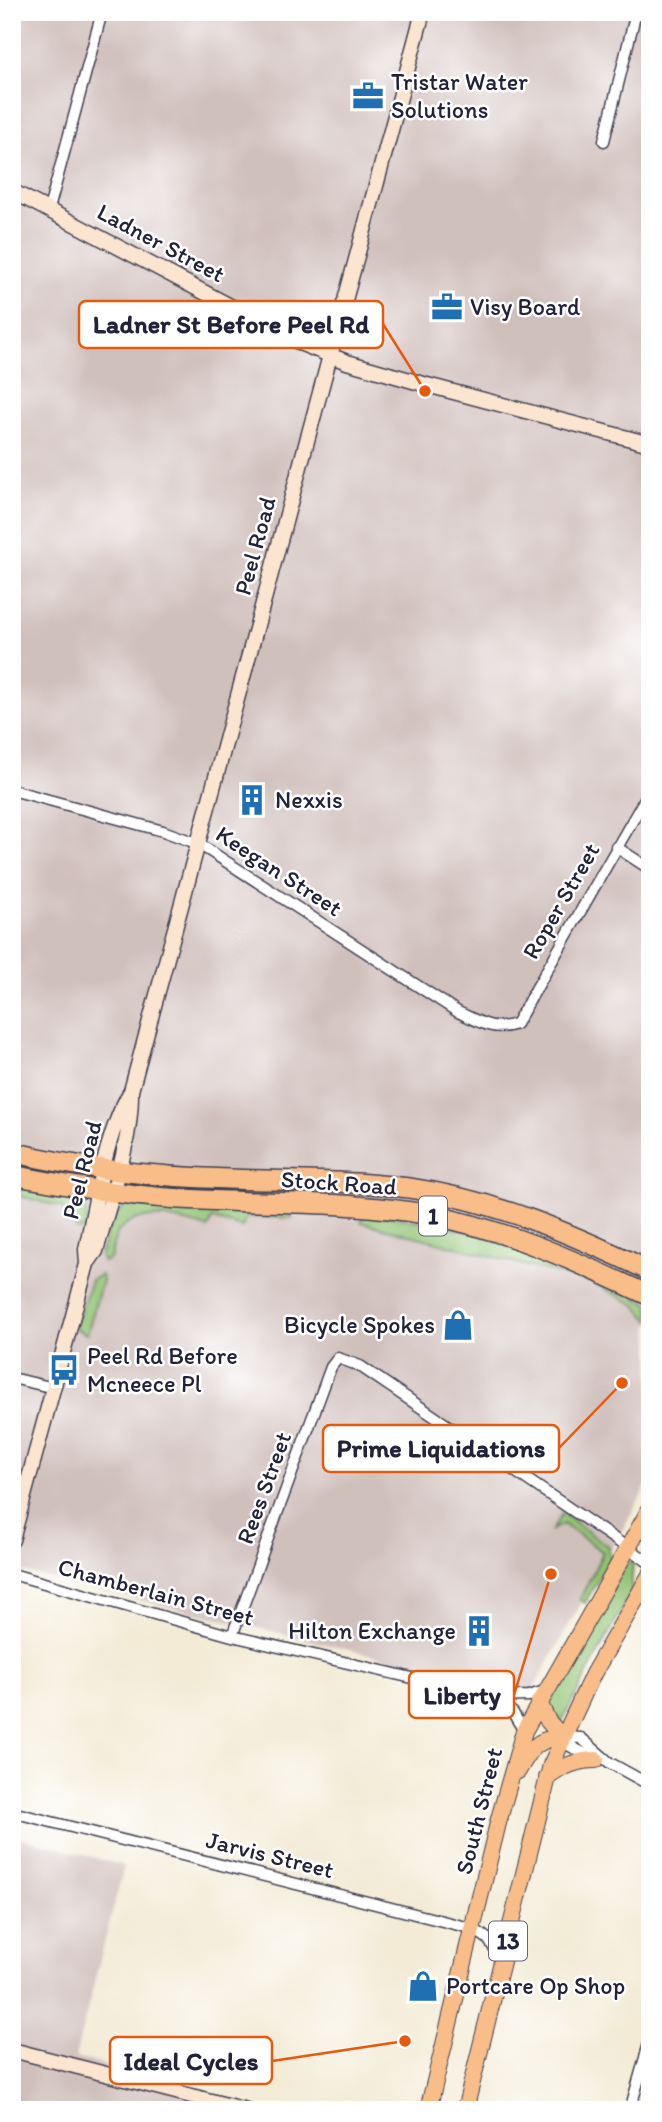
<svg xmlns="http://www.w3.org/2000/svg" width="662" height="2122" font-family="Itim,sans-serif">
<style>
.industrial{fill:#d0c0bc}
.green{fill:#91c373;stroke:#5a7257;stroke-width:2}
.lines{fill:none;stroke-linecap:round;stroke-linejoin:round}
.street-casing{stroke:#414052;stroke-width:13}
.secondary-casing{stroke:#414052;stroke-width:17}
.primary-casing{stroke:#414052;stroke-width:18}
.highway-casing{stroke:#414052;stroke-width:22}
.street{stroke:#fff;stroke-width:10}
.secondary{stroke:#fce5d0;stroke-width:14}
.primary{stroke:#f8bd89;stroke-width:16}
.highway{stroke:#f8bd89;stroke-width:19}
.labels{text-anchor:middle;stroke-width:5;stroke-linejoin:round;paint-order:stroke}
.shield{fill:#fff;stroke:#646476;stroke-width:2}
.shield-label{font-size:23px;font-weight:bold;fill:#22223b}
.poi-label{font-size:24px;fill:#22223b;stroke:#fff;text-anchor:start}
.street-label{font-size:24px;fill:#22223b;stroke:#fff}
.leader{fill:none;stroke:#e8590c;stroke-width:2.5}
.callout-dot{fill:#e8590c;stroke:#fff;stroke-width:2.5}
.callout{fill:#fff;stroke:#e8590c;stroke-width:2.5}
.callout-label{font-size:26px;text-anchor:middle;font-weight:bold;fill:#22223b}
</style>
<rect width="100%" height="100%" fill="#fff"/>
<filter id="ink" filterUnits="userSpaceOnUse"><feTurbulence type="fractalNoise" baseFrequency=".0143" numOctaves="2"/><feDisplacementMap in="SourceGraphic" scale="14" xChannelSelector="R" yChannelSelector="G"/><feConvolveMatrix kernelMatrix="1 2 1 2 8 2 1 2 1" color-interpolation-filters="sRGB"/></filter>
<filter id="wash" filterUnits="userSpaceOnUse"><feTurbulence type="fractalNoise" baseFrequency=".00686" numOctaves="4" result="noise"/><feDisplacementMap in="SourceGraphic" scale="28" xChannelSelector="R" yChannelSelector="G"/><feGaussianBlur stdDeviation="1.57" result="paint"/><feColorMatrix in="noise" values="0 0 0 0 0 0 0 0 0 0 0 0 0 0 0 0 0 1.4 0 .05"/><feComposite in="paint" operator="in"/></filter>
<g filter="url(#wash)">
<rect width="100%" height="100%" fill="#f3ebd6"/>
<!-- industrial -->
<path class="industrial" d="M 12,12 L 650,12 L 650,1480 L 531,1693 L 14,1570 L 12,1578 Z
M 12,1835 L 124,1866 L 75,2057 L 268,2110 L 12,2110 Z"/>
<!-- green -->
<path class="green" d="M 12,1181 L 74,1195 L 86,1206 L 87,1227 L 82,1230 L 76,1229 L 62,1207 L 12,1194 Z
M 133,1203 L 292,1210 L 292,1218 L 246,1217 L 242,1227 L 212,1219 L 208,1228 C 182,1221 138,1206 118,1232 C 113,1238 113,1251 110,1259 L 103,1262 L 100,1256 C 107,1236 111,1210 133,1203 Z
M 365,1214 L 404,1218 L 489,1236 L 650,1304 L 650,1321 L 636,1305 L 593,1283 L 361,1222 Z
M 101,1275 L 102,1281 L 87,1334 L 76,1329 L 77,1322 L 91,1280 Z
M 562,1513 L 609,1547 L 610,1558 L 585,1603 L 580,1599 L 603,1552 L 563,1524 L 552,1530 Z
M 627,1562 L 633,1564 L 631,1592 L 560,1725 L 548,1710 L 548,1698 Z"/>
</g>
<g filter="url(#ink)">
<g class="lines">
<defs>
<path id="street" d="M 604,141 L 636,12
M 49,209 L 102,12
M 12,790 L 163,831 L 199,844 L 458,1012 C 478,1021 493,1032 516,1024 L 650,790
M 616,847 L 650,869
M 12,1378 L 54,1388
M 12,1574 L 232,1636 L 494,1697 L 529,1696 L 545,1691
M 232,1636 L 331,1367 L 338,1358 L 360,1366 L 650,1563
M 494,1697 L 513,1713 L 524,1731
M 562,1737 L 581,1738 L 610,1763 L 650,1785
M 562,1737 L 570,1746 L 594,1759
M 12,1812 L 474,1929 L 488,1939 L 503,1961
M 630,2110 L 650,2040"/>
<path id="secondary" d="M 12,191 L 302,344 L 347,362 L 427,385 L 650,444
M 89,1261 L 96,1251 C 109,1202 132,1143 131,1092
M 12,1540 L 87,1264 L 86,1249 C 97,1199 105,1134 131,1091 L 423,12
M 12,2050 L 246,2110"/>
<path id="primary" d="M 539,1702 L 548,1721 L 562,1737
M 518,1771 C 530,1750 535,1739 562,1737
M 547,1778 C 562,1766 577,1760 596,1760
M 428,2110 L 499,1819 L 524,1731 L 650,1509
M 465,2110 L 551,1765 L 593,1674 L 650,1575"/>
<path id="highway" d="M 12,1152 C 82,1169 157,1177 229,1179 C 289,1181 349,1180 409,1188 C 495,1200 572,1234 650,1271
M 12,1175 C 75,1187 138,1198 202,1200 C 278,1204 355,1201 430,1215 C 508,1230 578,1262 650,1296"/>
</defs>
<!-- street casing -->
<use href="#street" class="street-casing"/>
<!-- secondary casing -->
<use href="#secondary" class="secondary-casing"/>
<!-- primary casing -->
<use href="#primary" class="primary-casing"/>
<!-- highway casing -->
<use href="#highway" class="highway-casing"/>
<!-- street -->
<use href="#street" class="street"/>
<!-- secondary -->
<use href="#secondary" class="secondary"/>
<!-- primary -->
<use href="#primary" class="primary"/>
<!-- highway -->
<use href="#highway" class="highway"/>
</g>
</g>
<!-- icons -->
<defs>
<symbol id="office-bare" viewBox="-9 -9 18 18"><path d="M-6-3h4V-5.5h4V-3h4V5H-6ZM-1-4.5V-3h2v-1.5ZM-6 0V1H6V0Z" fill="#1f6fb2" stroke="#fff" stroke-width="2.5" paint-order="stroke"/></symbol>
<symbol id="building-bare" viewBox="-9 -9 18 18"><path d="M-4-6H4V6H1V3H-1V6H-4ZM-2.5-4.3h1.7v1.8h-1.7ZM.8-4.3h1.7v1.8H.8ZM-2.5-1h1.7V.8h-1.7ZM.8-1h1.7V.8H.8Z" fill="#1f6fb2" stroke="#fff" stroke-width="2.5" paint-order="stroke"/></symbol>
<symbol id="shop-bare" viewBox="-9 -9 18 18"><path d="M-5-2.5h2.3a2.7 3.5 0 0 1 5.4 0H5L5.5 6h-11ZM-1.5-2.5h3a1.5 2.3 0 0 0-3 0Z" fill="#1f6fb2" stroke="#fff" stroke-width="2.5" paint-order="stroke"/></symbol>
<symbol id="bus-bare" viewBox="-9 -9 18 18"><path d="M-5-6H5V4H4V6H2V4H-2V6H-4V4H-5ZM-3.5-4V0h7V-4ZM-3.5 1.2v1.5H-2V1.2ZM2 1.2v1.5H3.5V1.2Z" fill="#1f6fb2" stroke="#fff" stroke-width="2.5" paint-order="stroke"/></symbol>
</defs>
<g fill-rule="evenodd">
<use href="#office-bare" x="346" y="74" width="44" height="44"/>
<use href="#office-bare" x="425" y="285" width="44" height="44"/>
<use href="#building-bare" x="230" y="778" width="44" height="44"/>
<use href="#shop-bare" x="436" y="1303" width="44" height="44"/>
<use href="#bus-bare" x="42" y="1348" width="44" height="44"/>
<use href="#building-bare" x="457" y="1609" width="44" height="44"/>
<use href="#shop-bare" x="401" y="1964" width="44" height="44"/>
</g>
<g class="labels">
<!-- shield labels -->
<g class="shield">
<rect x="419" y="1196.5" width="28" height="39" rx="5"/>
<rect x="489" y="1921.5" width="38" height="39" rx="5"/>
</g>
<g class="shield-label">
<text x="433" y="1224">1</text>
<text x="508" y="1949">13</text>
</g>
<!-- poi labels -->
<g class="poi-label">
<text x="391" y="90">Tristar Water<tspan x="391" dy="28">Solutions</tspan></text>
<text x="470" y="315">Visy Board</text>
<text x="275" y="808">Nexxis</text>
<text x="435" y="1333" text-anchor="end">Bicycle Spokes</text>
<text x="87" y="1364">Peel Rd Before<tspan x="87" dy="28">Mcneece Pl</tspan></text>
<text x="456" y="1639" text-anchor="end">Hilton Exchange</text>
<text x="446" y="1994">Portcare Op Shop</text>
</g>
<!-- street labels -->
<g class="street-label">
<text transform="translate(161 243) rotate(28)" y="8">Ladner Street</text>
<text transform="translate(255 546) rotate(-75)" y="8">Peel Road</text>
<text transform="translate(279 871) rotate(33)" y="8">Keegan Street</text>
<text transform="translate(561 901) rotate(-60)" y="8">Roper Street</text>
<text transform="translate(82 1170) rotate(-76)" y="8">Peel Road</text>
<text transform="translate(339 1183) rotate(4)" y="8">Stock Road</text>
<text transform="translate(264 1488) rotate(-70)" y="8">Rees Street</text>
<text transform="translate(156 1592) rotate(15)" y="8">Chamberlain Street</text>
<text transform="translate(479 1811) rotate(-76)" y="8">South Street</text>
<text transform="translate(270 1855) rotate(14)" y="8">Jarvis Street</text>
</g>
</g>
<!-- callouts -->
<path class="leader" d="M425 391L383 324M622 1383L559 1448M551 1574L514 1695M405 2041L272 2061"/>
<g class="callout-dot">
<circle cx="425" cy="391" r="7"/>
<circle cx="622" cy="1383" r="7"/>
<circle cx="551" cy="1574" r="7"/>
<circle cx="405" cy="2041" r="7"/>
</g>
<g class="callout">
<rect x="79" y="301" width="304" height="47" rx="7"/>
<rect x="323" y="1425" width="236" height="47" rx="7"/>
<rect x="409" y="1671" width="105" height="47" rx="7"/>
<rect x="110" y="2037" width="162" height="47" rx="7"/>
</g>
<g class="callout-label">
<text x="231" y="333">Ladner St Before Peel Rd</text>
<text x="441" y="1457">Prime Liquidations</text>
<text x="462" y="1704">Liberty</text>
<text x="191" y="2070">Ideal Cycles</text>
</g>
<!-- margin -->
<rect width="662" height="2122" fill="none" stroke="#fff" stroke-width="42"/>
</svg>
